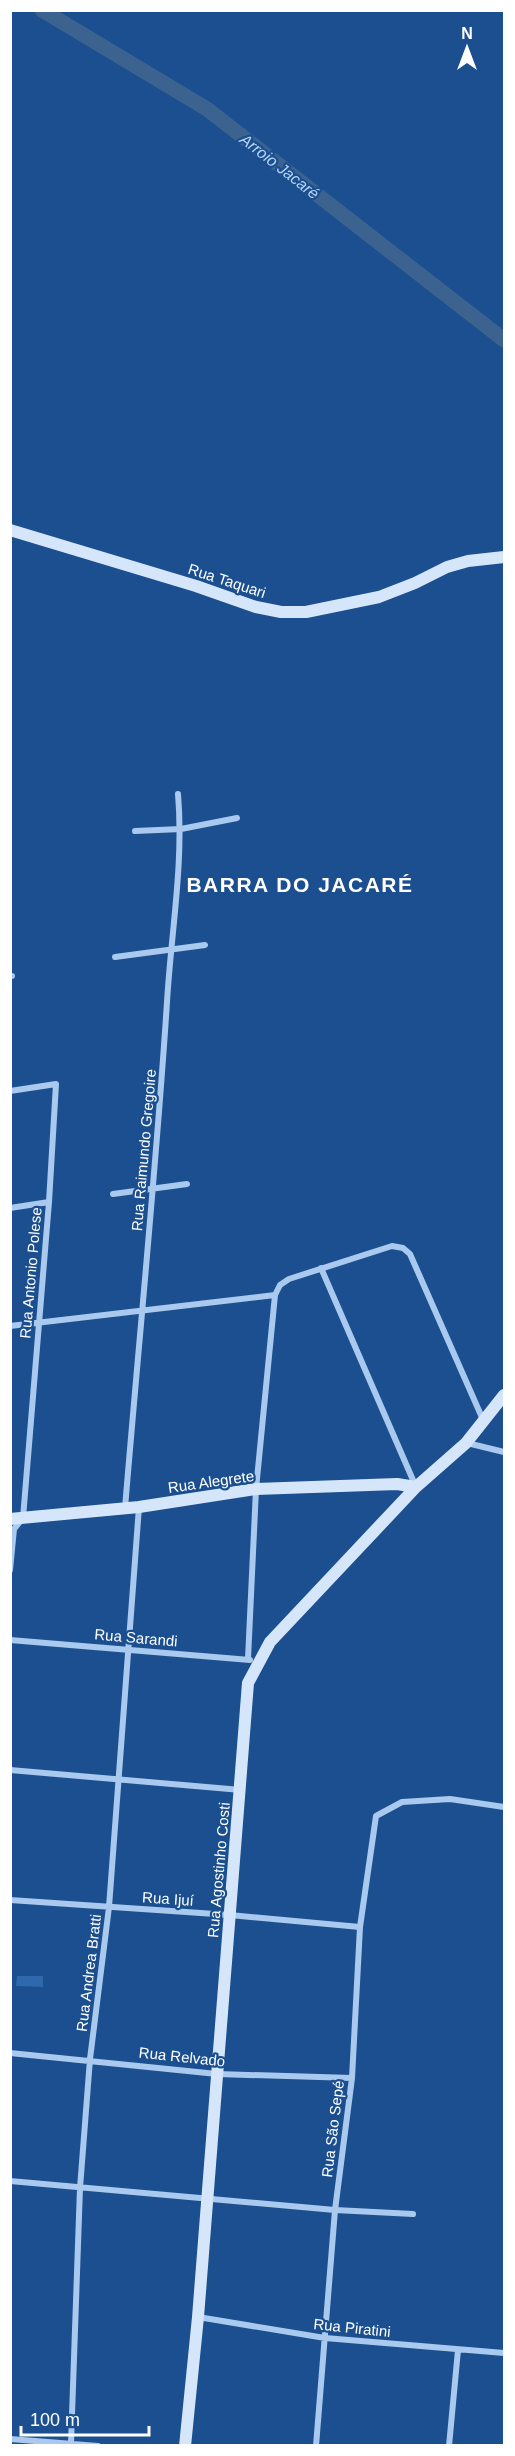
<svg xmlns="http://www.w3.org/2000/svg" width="515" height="2456" font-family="Helvetica,sans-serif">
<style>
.pitch{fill:#2e69ad}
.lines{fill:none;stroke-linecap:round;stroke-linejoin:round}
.river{stroke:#3c6290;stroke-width:15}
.street{stroke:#a9c9ee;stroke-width:6}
.secondary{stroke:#d6e6fa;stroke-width:12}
.labels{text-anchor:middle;stroke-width:4.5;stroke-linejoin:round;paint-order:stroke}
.street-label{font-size:15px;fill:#fff;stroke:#1b4f8f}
.water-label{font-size:16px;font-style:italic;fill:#b5d3f5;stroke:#1b4f8f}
.district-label{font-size:21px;font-weight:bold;letter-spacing:1.5px;fill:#fff;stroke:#1b4f8f}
</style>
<rect width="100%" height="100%" fill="#1b4f8f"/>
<!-- pitch -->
<path class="pitch" d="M 17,1976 L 43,1976 L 43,1987 L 16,1986 Z"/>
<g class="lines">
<!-- river -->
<path class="river" d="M 42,10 L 207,109 L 504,340"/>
<!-- street -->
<path class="street" d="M 135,831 L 181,829 L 237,818
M 115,957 L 205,945
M 10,976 L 12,976
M 10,1091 L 56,1084 L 49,1202 L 23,1518 L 14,1529 L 10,1570
M 113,1194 L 187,1184
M 10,1208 L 49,1202
M 321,1268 L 416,1487
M 10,1326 L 275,1295
M 467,1443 L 504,1452
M 125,1508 C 139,1339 156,1171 167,1002 C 171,933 184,863 178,794
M 10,1640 L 250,1660
M 248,1659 L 256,1489 L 275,1295 L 280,1285 L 289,1279 L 392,1246 L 403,1248 L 410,1254 L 484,1422
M 10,1770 L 241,1790
M 10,1900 L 230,1915 L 360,1927
M 10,2053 L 217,2074 L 352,2078
M 10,2181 L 335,2210 L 413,2214
M 198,2317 L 325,2338 L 504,2353
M 10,2439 L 98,2446
M 71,2443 L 80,2188 L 90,2059 L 109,1907 L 139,1507
M 316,2446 L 335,2210 L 352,2078 L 360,1927 L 376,1816 L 402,1802 L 450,1799 L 504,1807
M 449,2446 L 458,2350"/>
<!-- secondary -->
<path class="secondary" d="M 10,530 L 196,586 L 256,607 L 281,612 L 306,612 L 379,597 L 415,583 L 447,567 L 468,561 L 504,557
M 10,1519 L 139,1507 L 256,1489 L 397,1484 L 416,1487
M 185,2446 L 198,2317 L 248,1683 L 270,1642 L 416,1487 L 466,1443 L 504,1395"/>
</g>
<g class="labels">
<!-- street labels -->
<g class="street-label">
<text transform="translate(227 581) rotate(18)" y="5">Rua Taquari</text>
<text transform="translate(144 1150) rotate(-85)" y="5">Rua Raimundo Gregoire</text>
<text transform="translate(31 1273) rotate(-85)" y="5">Rua Antonio Polese</text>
<text transform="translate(211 1482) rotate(-8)" y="5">Rua Alegrete</text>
<text transform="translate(136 1638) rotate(5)" y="5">Rua Sarandi</text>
<text transform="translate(219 1870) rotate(-85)" y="5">Rua Agostinho Costi</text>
<text transform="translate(168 1899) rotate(4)" y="5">Rua Ijuí</text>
<text transform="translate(89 1973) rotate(-83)" y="5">Rua Andrea Bratti</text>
<text transform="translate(182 2057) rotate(6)" y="5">Rua Relvado</text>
<text transform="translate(333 2129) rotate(-83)" y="5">Rua São Sepé</text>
<text transform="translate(352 2328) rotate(6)" y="5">Rua Piratini</text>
</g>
<!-- water labels -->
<g class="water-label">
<text transform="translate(280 166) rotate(38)" y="6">Arroio Jacaré</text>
</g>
<!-- district labels -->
<g class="district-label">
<text x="300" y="892">BARRA DO JACARÉ</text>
</g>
</g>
<!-- border -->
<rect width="515" height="2456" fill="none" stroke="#ffffff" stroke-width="24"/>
<!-- north arrow -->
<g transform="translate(467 48)" stroke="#1b4f8f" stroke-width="4.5" paint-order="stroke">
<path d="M0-4.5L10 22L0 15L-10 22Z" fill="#ffffff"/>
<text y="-9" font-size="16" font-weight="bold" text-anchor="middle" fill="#ffffff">N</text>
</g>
<!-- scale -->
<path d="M21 2426v9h128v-9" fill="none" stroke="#ffffff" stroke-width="3"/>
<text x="30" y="2426" font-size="18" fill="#ffffff" stroke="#1b4f8f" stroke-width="4.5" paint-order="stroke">100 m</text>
</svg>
